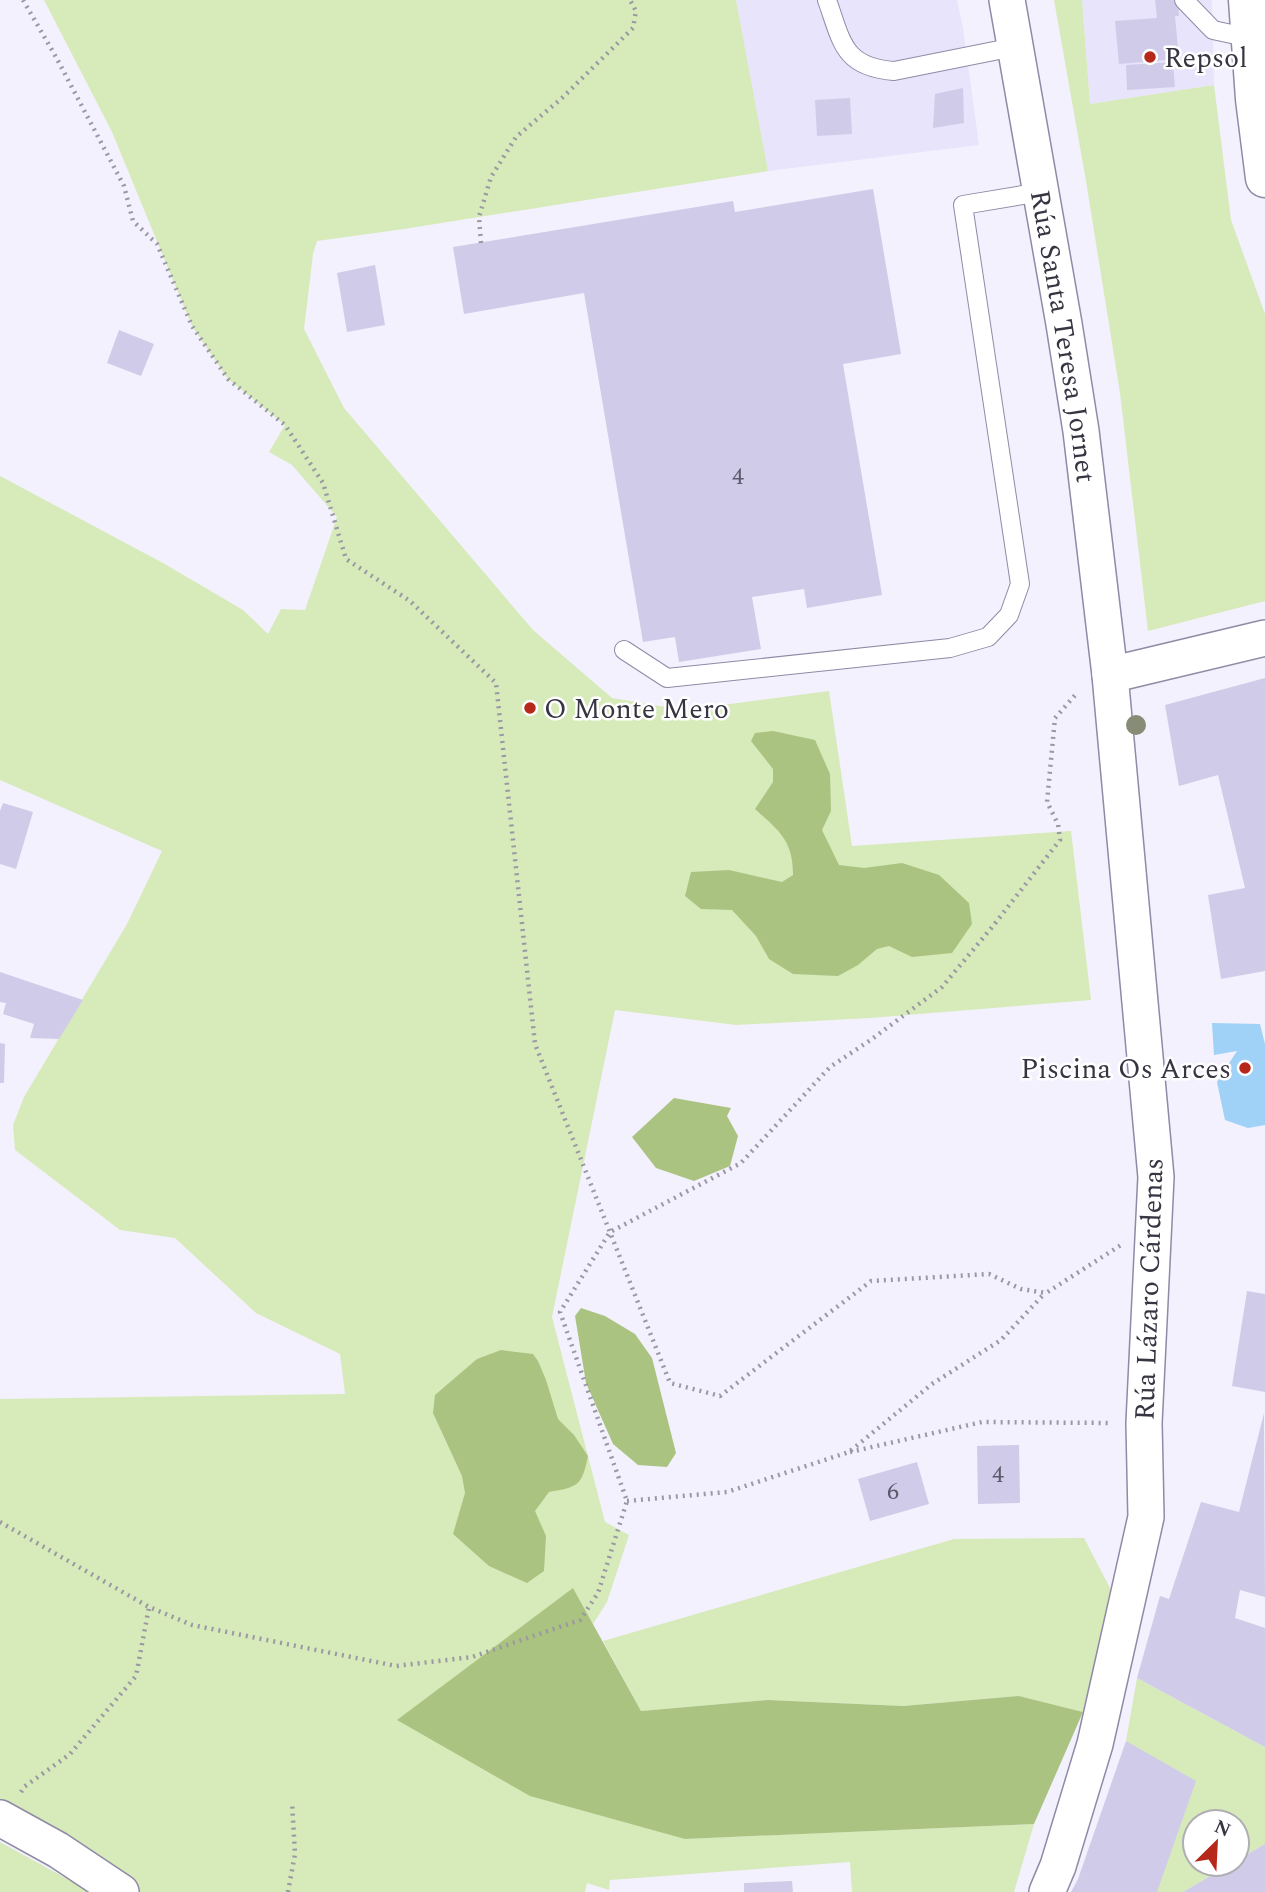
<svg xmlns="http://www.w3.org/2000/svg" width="1265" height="1892" font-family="Spectral,serif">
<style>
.built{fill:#e8e4fb}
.green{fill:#d7eab9}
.forest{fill:#abc381}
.water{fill:#9fd2f6}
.building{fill:#d0cbe9}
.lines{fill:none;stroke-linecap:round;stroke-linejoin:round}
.service-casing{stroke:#8f8aa6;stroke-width:20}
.minor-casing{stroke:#8f8aa6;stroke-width:38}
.tertiary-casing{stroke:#8f8aa6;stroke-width:41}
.path{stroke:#9a98a4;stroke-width:4.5;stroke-dasharray:2 5;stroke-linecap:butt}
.service{stroke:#fff;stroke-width:18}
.minor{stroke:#fff;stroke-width:35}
.tertiary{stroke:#fff;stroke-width:38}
.tree{fill:#868c76}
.poi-dot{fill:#b6291a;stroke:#fff;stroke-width:2.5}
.labels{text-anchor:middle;stroke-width:5;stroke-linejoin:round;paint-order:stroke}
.number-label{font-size:24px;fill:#5d5a6b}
.poi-label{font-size:28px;fill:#373541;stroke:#fff;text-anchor:start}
.street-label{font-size:28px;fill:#373541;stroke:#fff}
</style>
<rect width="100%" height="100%" fill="#f3f1fd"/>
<!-- built -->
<path class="built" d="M 736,0 L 957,0 L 963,28 L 979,145 L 768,171 Z
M 1082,0 L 1212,0 L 1214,85 L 1090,104 Z"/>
<!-- green -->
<path class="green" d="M 44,0 L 736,0 L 768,171 L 404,229 L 317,241 L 313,254 L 304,329 L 344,408 L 533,630 L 612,698 L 684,710 L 829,691 L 852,846 L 1071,831 L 1091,1000 L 870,1018 L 736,1025 L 615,1010 L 552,1317 L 605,1522 L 629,1535 L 607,1602 L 593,1624 L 573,1588 L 684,1839 L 1034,1824 L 1014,1892 L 852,1892 L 850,1862 L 610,1880 L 609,1890 L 587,1883 L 585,1892 L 137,1892 L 122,1870 L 0,1803 L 0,1399 L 345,1394 L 340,1354 L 256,1313 L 175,1238 L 120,1230 L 15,1150 L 13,1125 L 24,1097 L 127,924 L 162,851 L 0,780 L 0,476 L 163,563 L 243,610 L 268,634 L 281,609 L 305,610 L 337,517 L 292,465 L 269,452 L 285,425 L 228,379 L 192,326 L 112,132 Z
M 1054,0 L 1082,0 L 1090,104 L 1214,85 L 1231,220 L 1265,314 L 1265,601 L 1148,631 L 1120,393 L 1086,181 Z
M 1084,1538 L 1113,1594 L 1083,1712 L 1019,1696 L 903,1706 L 768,1700 L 641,1711 L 603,1641 L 954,1539 Z
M 1137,1678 L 1265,1747 L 1265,1844 L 1237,1860 L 1237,1822 L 1195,1822 L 1195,1864 L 1231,1864 L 1183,1892 L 1157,1892 L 1126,1741 Z
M 0,1842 L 91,1892 L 0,1892 Z"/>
<!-- forest -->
<path class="forest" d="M 773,731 L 815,740 L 830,774 L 831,811 L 822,830 L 839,865 L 864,868 L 902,863 L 939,875 L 969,903 L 972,924 L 952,953 L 912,957 L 889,946 L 877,949 L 858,965 L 838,976 L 793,974 L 769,959 L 756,936 L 732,910 L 701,909 L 685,896 L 691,872 L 729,870 L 782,882 L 793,875 C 793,840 779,831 755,809 L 773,782 L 773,769 L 751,741 L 755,733 Z
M 674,1098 L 731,1108 L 727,1116 L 738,1136 L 730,1166 L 694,1181 L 656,1168 L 632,1137 Z
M 581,1308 L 605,1316 L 635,1334 L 652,1358 L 676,1453 L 667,1467 L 638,1465 L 613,1444 L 586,1383 L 575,1316 Z
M 501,1350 L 533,1354 L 538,1361 L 546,1380 L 558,1419 L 574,1435 L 588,1456 C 582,1486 578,1487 549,1492 L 535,1511 L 546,1536 L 544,1571 L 527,1583 L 489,1566 L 453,1534 L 465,1493 L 462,1476 L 433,1413 L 435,1395 L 477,1359 Z
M 573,1588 L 641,1711 L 768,1700 L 903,1706 L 1019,1696 L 1083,1712 L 1034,1824 L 685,1839 L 530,1796 L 397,1720 Z"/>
<!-- water -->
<path class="water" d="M 1212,1023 L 1260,1024 L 1265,1044 L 1265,1125 L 1248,1128 L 1225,1120 L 1217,1082 L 1237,1051 L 1214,1055 Z"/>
<!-- building -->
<path class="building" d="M 1155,0 L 1178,0 L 1179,16 L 1175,16 L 1179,59 L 1119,64 L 1115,21 L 1157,18 Z
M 1173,62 L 1175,87 L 1127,90 L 1126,65 Z
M 963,88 L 964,123 L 933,128 L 935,94 Z
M 850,98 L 852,134 L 817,136 L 815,100 Z
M 873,189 L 901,354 L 843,364 L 882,595 L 807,608 L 804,589 L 752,597 L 761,649 L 679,662 L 675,637 L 643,642 L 584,293 L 464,314 L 453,247 L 733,201 L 735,212 Z
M 375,265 L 385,325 L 347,332 L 337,273 Z
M 119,330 L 154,344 L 141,376 L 107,363 Z
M 1265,678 L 1265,971 L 1221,979 L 1208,895 L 1245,888 L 1218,775 L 1179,786 L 1165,705 Z
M 3,803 L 33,812 L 16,869 L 0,864 L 0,811 Z
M 0,972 L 83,1000 L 59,1039 L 30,1038 L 34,1024 L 3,1014 L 6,1003 L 0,1002 Z
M 0,1043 L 5,1044 L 4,1083 L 0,1083 Z
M 1247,1291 L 1265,1294 L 1265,1392 L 1232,1386 Z
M 1264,1413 L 1265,1597 L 1240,1590 L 1235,1618 L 1265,1628 L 1265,1747 L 1137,1678 L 1160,1596 L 1169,1599 L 1201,1502 L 1239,1512 Z
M 1019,1445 L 1020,1503 L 978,1504 L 977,1446 Z
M 917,1462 L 929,1504 L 870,1521 L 858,1479 Z
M 1126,1741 L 1196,1781 L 1157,1892 L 1071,1892 L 1078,1879 Z
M 1265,1844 L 1265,1892 L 1183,1892 L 1231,1864 L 1237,1864 L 1237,1860 Z
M 792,1881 L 793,1892 L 744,1892 L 744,1883 Z"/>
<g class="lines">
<defs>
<path id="service" d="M 827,0 C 842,42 843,67 894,71 L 1014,47
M 1184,0 L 1213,30 L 1250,38
M 624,650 L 667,678 L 950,648 L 988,637 L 1009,615 L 1020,584 L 963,205 L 1041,192"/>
<g id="minor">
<path id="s1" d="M 1007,0 L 1064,324 L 1081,431 L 1110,675 L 1156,1177 L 1144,1423 L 1146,1517 L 1095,1744 L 1058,1866 L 1047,1892"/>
<path d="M 1110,675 L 1265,638"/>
<path d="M 0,1818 L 58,1850 L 121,1892"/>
</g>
<path id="tertiary" d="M 1248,0 L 1255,99 L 1265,178"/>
</defs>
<!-- service casing -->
<use href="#service" class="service-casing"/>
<!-- minor casing -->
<use href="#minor" class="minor-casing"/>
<!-- tertiary casing -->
<use href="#tertiary" class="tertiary-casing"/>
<!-- path -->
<path class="path" d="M 23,0 L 56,57 L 124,186 L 133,221 L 157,244 L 192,326 L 228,379 L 285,425 L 323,483 L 346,559 L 410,601 L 496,683 L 535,1044 L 670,1383 L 720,1396 L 871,1281 L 989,1274 L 1021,1289 L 1046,1293 L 1121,1245
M 481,243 L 479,217 L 491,177 L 516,137 L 562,98 L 633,28 L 636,11 L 630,0
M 850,1452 L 982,1422 L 1111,1423
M 627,1501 L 727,1492 L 849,1452 L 932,1384 L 1001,1340 L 1045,1293
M 0,1522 L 149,1607 L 192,1625 L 396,1666 L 472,1657 L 580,1620 L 598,1593 L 627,1501 L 560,1312 L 610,1232 L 741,1163 L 830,1067 L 872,1039 L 942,987 L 993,926 L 1060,840 L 1058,824 L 1047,802 L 1055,718 L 1077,693
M 21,1792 L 24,1787 L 70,1754 L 136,1676 L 149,1607
M 288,1892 L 295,1854 L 292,1802"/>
<!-- service -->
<use href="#service" class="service"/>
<!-- minor -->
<use href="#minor" class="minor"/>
<!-- tertiary -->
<use href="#tertiary" class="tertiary"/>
</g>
<!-- trees -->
<circle class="tree" cx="1136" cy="725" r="10"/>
<!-- markers -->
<g class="poi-dot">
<circle cx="1150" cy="57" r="7"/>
<circle cx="530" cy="708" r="7"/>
<circle cx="1245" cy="1068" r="7"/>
</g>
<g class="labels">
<!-- number labels -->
<g class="number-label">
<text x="738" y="484">4</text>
<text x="998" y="1482">4</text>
<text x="893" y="1499">6</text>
</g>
<!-- poi labels -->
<g class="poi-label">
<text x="1164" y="67">Repsol</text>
<text x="544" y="718">O Monte Mero</text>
<text x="1231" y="1078" text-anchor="end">Piscina Os Arces</text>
</g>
<!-- street labels -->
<g class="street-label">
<text dy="10" stroke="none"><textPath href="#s1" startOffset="341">Rúa Santa Teresa Jornet</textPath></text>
<text transform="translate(1148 1289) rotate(-88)" y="10">Rúa Lázaro Cárdenas</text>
</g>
</g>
<!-- north arrow -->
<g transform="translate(1216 1843) rotate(24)"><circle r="33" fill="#ffffff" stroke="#afaeb3" stroke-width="2"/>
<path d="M0-5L12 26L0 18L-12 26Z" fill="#b6291a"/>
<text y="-10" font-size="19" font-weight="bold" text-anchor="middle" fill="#373541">N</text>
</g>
</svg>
